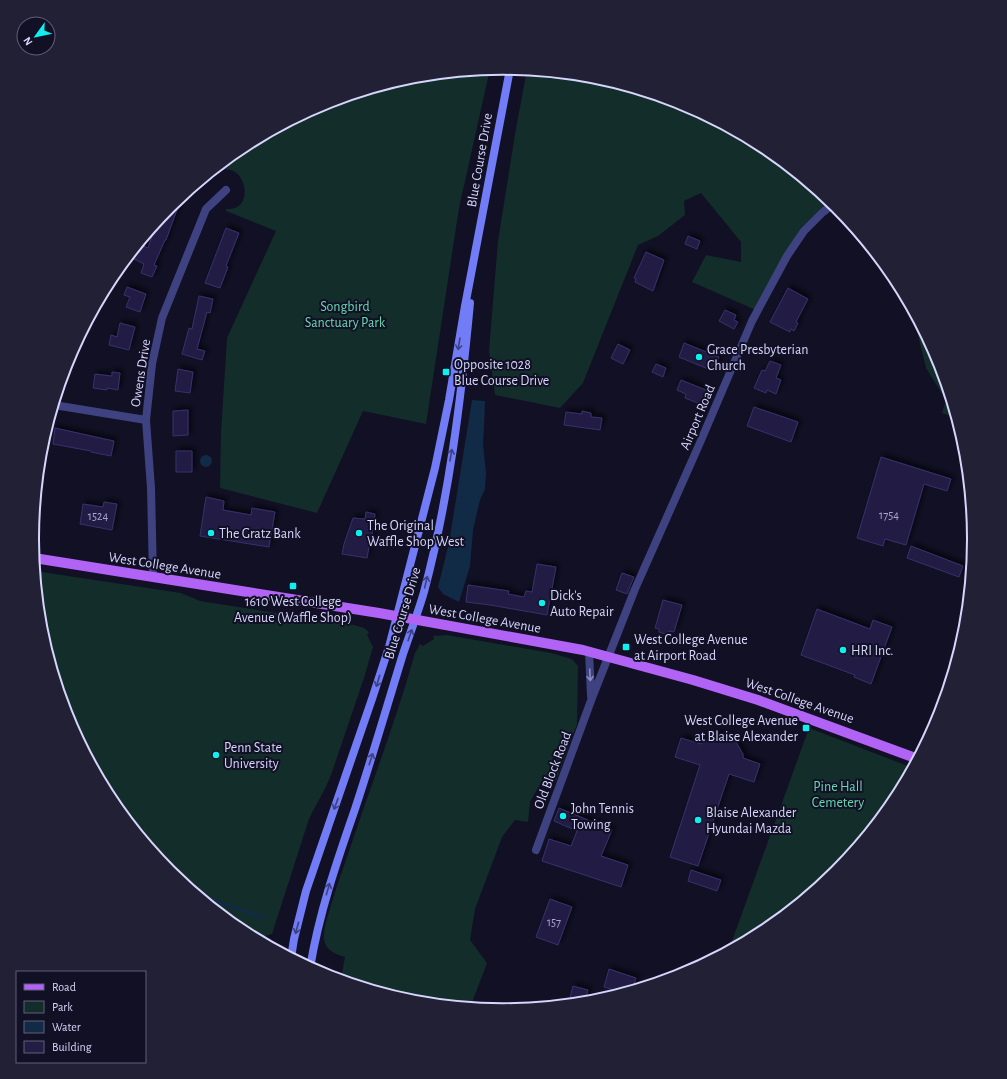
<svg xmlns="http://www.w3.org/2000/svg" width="1007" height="1079" font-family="'Alegreya Sans',sans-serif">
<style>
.green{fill:#132d2a}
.water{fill:#112b47}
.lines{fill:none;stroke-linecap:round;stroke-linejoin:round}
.stream{stroke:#112b47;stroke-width:3}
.building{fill:#211d44;stroke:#37316e;filter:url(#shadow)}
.street{stroke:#3e4280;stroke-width:8}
.secondary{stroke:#727cf6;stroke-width:8}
.primary{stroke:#b063f5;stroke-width:10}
.oneway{stroke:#3d4182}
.oneway2{stroke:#8a8cbe}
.poi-dot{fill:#0fefef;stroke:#111024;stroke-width:1.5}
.labels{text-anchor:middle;stroke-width:4;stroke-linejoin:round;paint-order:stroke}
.number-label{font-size:12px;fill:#a9a7ce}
.street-label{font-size:14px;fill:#d6d5fc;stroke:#111024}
.park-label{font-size:14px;fill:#65d8b0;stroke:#111024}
.poi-label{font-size:14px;fill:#d6d5fc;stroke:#111024;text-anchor:start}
.rim{fill:none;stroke:#d6d5fc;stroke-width:2}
</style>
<defs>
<filter id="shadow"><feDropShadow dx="3" dy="-3" stdDeviation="2" flood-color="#0009"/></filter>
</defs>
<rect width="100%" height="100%" fill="#111024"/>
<!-- green -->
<path class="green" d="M 490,69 L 459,208 L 426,424 L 363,411 L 317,513 L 220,488 L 221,432 L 227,338 L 276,231 L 226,211 L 226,209 C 258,212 246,154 213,173 L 211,172 L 242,147 L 323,104 L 412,77 Z
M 527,70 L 596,77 L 684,104 L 766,148 L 833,203 L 813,220 L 758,311 L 692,282 L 706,255 L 741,262 L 741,242 L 701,193 L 684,201 L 685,215 L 658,236 L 638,245 L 583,383 L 560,408 L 495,395 L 489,351 L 498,241 L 516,128 Z
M 916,316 L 939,359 L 957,418 L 942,413 L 946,400 L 926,368 L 917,331 Z
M 35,571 L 181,593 L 200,601 L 354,625 L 364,628 L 369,632 L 367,635 L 373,647 L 364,678 L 331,775 C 325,791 316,804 309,819 L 272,934 L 265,936 L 256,936 L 255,939 L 241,931 L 170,873 L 111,801 L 68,720 L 41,631 Z
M 447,635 L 551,653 L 572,659 L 578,666 L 577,724 L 556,781 L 543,779 L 530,802 L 528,822 L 515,820 L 502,837 L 475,909 L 470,940 L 487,963 L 470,1008 L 411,1002 L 339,980 L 341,979 L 345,957 C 335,954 325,950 324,939 C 323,931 326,922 328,915 C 333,897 339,880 345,863 C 368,793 395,724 415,653 L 420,644 L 423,646 L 434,639 L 433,636 Z
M 809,728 L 913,768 L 895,802 L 837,873 L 765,932 L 728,952 Z"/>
<!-- water -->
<path class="water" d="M 472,400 L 485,401 L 484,428 L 483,444 L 486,473 L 485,489 L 480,500 L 473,530 L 470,566 L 459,602 L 443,594 L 438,587 L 449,543 Z
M200 461a6 6 0 1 1 12 0a6 6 0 1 1-12 0Z"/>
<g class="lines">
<!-- stream -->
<path class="stream" d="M 196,894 L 264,918"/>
</g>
<!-- building -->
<path class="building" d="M 182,196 L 166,240 L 165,240 L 154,265 L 157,266 L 152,277 L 141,273 L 144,264 L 132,258 L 137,247 L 139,244 L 148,248 L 157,222 L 170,206 Z
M 226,228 L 239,233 L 226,266 L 228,267 L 220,288 L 205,283 Z
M 688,236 L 700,241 L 697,249 L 685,244 Z
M 646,252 L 664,260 L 653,291 L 635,282 L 636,279 L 634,278 Z
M 127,287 L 146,294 L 140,312 L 126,307 L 130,297 L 124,295 Z
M 788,288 L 808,299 L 796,322 L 798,323 L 794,331 L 791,329 L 790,332 L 770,322 Z
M 199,296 L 213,299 L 210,313 L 207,312 L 197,349 L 205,351 L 202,360 L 182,354 L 189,328 L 192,329 Z
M 725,310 L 736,315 L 734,320 L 738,322 L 734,329 L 719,321 Z
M 120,323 L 135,327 L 129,350 L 109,345 L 111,335 L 117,337 Z
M 684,343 L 719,357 L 713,371 L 679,357 Z
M 618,344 L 630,350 L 623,364 L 611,358 Z
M 770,361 L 781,365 L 776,378 L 781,380 L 776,394 L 767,390 L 766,393 L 754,388 L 762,370 L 765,371 Z
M 656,364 L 666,368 L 663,377 L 652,372 Z
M 178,369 L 193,372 L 190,393 L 175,391 Z
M 112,372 L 120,373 L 118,390 L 107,388 L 107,390 L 93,388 L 95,374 L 112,376 Z
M 681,380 L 706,390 L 706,392 L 708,393 L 703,405 L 685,398 L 686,394 L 677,390 Z
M 754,407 L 798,422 L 791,442 L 747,426 Z
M 188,410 L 188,435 L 173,436 L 173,411 Z
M 582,411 L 591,413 L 591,417 L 602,418 L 600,430 L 564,425 L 566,412 L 582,414 Z
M 55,428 L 114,441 L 111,456 L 91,452 L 91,451 L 53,444 Z
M 176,451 L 192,451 L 192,472 L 176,472 Z
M 881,457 L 951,479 L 947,491 L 924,484 L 906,545 L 885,539 L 883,546 L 857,538 Z
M 206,497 L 224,501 L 223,510 L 251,515 L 252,508 L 275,512 L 269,547 L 200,536 Z
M 104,502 L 117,504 L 112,530 L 80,524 L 83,504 L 103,507 Z
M 366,512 L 375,514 L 371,542 L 370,542 L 367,558 L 342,554 L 344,544 L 353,518 L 365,519 Z
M 911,546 L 963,566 L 959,577 L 907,558 Z
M 537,564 L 556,567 L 547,615 L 490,605 L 466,602 L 468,585 L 509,591 L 508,594 L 524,597 L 526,591 L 532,592 Z
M 622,573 L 634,577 L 627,594 L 616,590 Z
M 663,600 L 682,605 L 674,632 L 669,631 L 668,635 L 659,632 L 659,629 L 655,628 Z
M 817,609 L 870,629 L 873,620 L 892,627 L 871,684 L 854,677 L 855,675 L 801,655 Z
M 715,735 L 722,735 L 729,737 L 736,742 L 743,754 L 743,758 L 760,764 L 754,782 L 729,774 L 698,866 L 670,857 L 700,765 L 675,757 L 681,738 L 701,744 Z
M 559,808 L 612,830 L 601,856 L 628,865 L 621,887 L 542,861 L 549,839 L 571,846 L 577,831 L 554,821 Z
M 691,870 L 721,880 L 717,891 L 688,881 Z
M 550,899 L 572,907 L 558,945 L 536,937 Z
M 609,969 L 636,978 L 632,991 L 624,993 L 604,987 Z
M 573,986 L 588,990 L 584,1003 L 568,1005 Z"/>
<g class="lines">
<!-- street -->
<path class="street" d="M 54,405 L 146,420
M 153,577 L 151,488 L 146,420 L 152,364 L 162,318 L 206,209 L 226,190
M 589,651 L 591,696
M 536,850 L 592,698 L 635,589 L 699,445 L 752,321 L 787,256 L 804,231 L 823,212 L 834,204"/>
<!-- secondary -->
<path class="secondary" d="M 291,958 L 294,939 L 306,891 L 372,699 L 389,647 L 435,468 L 449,400 L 465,306 L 510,69
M 310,968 C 319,913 337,861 355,809 C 372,758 387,706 403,654 C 410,633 418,613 424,592 C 449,498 461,400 470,303"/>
<!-- primary -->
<path class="primary" d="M 34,558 L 379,613 L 583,650 L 693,680 L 758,700 L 918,759"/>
</g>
<!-- one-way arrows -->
<defs><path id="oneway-shaft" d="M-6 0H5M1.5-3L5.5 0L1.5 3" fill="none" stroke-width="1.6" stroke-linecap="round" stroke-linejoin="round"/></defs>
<g class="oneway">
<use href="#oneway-shaft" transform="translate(459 344) rotate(99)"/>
<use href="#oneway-shaft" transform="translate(451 455) rotate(-80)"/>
<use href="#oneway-shaft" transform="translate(426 582) rotate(-77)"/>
<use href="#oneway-shaft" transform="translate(410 635) rotate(-71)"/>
<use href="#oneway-shaft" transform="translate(378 681) rotate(107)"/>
<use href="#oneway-shaft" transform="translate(371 759) rotate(-72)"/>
<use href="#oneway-shaft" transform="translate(336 804) rotate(110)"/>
<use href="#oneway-shaft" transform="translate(328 889) rotate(-74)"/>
<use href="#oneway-shaft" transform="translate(297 928) rotate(105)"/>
</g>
<use class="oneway2" href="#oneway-shaft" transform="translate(590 675) rotate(87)"/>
<!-- markers -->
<g class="poi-dot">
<circle cx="699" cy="357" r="4"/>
<rect x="442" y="368" width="8" height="8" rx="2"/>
<circle cx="211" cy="533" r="4"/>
<circle cx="359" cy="533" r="4"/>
<rect x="289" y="582" width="8" height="8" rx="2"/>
<circle cx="542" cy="603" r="4"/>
<rect x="622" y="643" width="8" height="8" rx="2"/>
<circle cx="843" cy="650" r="4"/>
<rect x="802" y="724" width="8" height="8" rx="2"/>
<circle cx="216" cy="755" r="4"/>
<circle cx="563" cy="816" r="4"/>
<circle cx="698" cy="820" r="4"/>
</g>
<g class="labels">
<!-- number labels -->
<g class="number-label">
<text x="889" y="519">1754</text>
<text x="98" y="520">1524</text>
<text x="554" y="926">157</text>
</g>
<!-- street labels -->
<g class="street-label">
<text transform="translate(479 160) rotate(-80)" y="5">Blue Course Drive</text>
<text transform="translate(140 373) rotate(-81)" y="5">Owens Drive</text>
<text transform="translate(697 417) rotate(-67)" y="5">Airport Road</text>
<text transform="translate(165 565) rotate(9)" y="5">West College Avenue</text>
<text transform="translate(402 613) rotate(-73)" y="5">Blue Course Drive</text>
<text transform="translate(485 618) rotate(10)" y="5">West College Avenue</text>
<text transform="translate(800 700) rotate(19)" y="5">West College Avenue</text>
<text transform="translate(552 770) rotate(-69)" y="5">Old Block Road</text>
</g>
<!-- park labels -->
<g class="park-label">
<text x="345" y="311">Songbird<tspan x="345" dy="16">Sanctuary Park</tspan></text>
<text x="838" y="791">Pine Hall<tspan x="838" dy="16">Cemetery</tspan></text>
</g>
<!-- poi labels -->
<g class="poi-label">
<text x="707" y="354">Grace Presbyterian<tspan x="707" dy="16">Church</tspan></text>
<text x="454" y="369">Opposite 1028<tspan x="454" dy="16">Blue Course Drive</tspan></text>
<text x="367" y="530">The Original<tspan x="367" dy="16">Waffle Shop West</tspan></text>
<text x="219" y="538">The Gratz Bank</text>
<text x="550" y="600">Dick's<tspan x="550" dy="16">Auto Repair</tspan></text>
<text x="293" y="606" text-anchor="middle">1610 West College<tspan x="293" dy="16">Avenue (Waffle Shop)</tspan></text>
<text x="634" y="644">West College Avenue<tspan x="634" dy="16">at Airport Road</tspan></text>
<text x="851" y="655">HRI Inc.</text>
<text x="798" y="725" text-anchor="end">West College Avenue<tspan x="798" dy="16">at Blaise Alexander</tspan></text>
<text x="224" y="752">Penn State<tspan x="224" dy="16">University</tspan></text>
<text x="571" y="813">John Tennis<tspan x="571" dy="16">Towing</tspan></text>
<text x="706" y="817">Blaise Alexander<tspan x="706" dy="16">Hyundai Mazda</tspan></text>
</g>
</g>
<!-- crop -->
<path d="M0 0H1007V1079H0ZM39 539a464 464 0 1 1 928 0a464 464 0 1 1-928 0Z" fill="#212035" fill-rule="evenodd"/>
<path class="rim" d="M39 539a464 464 0 1 1 928 0a464 464 0 1 1-928 0Z"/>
<!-- legend -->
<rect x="16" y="971" width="130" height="92" fill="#111024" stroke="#605f7a"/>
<rect x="24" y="984" width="20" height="6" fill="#b063f5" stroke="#605f7a"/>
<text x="52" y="991" font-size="12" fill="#d6d5fc">Road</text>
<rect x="24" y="1001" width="20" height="12" fill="#132d2a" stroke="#605f7a"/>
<text x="52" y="1011" font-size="12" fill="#d6d5fc">Park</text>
<rect x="24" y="1021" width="20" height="12" fill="#112b47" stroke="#605f7a"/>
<text x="52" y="1031" font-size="12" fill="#d6d5fc">Water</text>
<rect x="24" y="1041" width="20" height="12" fill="#211d44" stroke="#605f7a"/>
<text x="52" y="1051" font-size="12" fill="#d6d5fc">Building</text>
<!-- north arrow -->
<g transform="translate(36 36) rotate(237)"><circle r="19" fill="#111024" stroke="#605f7a"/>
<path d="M0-3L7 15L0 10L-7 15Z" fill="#0fefef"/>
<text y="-6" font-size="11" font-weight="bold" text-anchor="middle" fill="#d6d5fc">N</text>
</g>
</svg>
